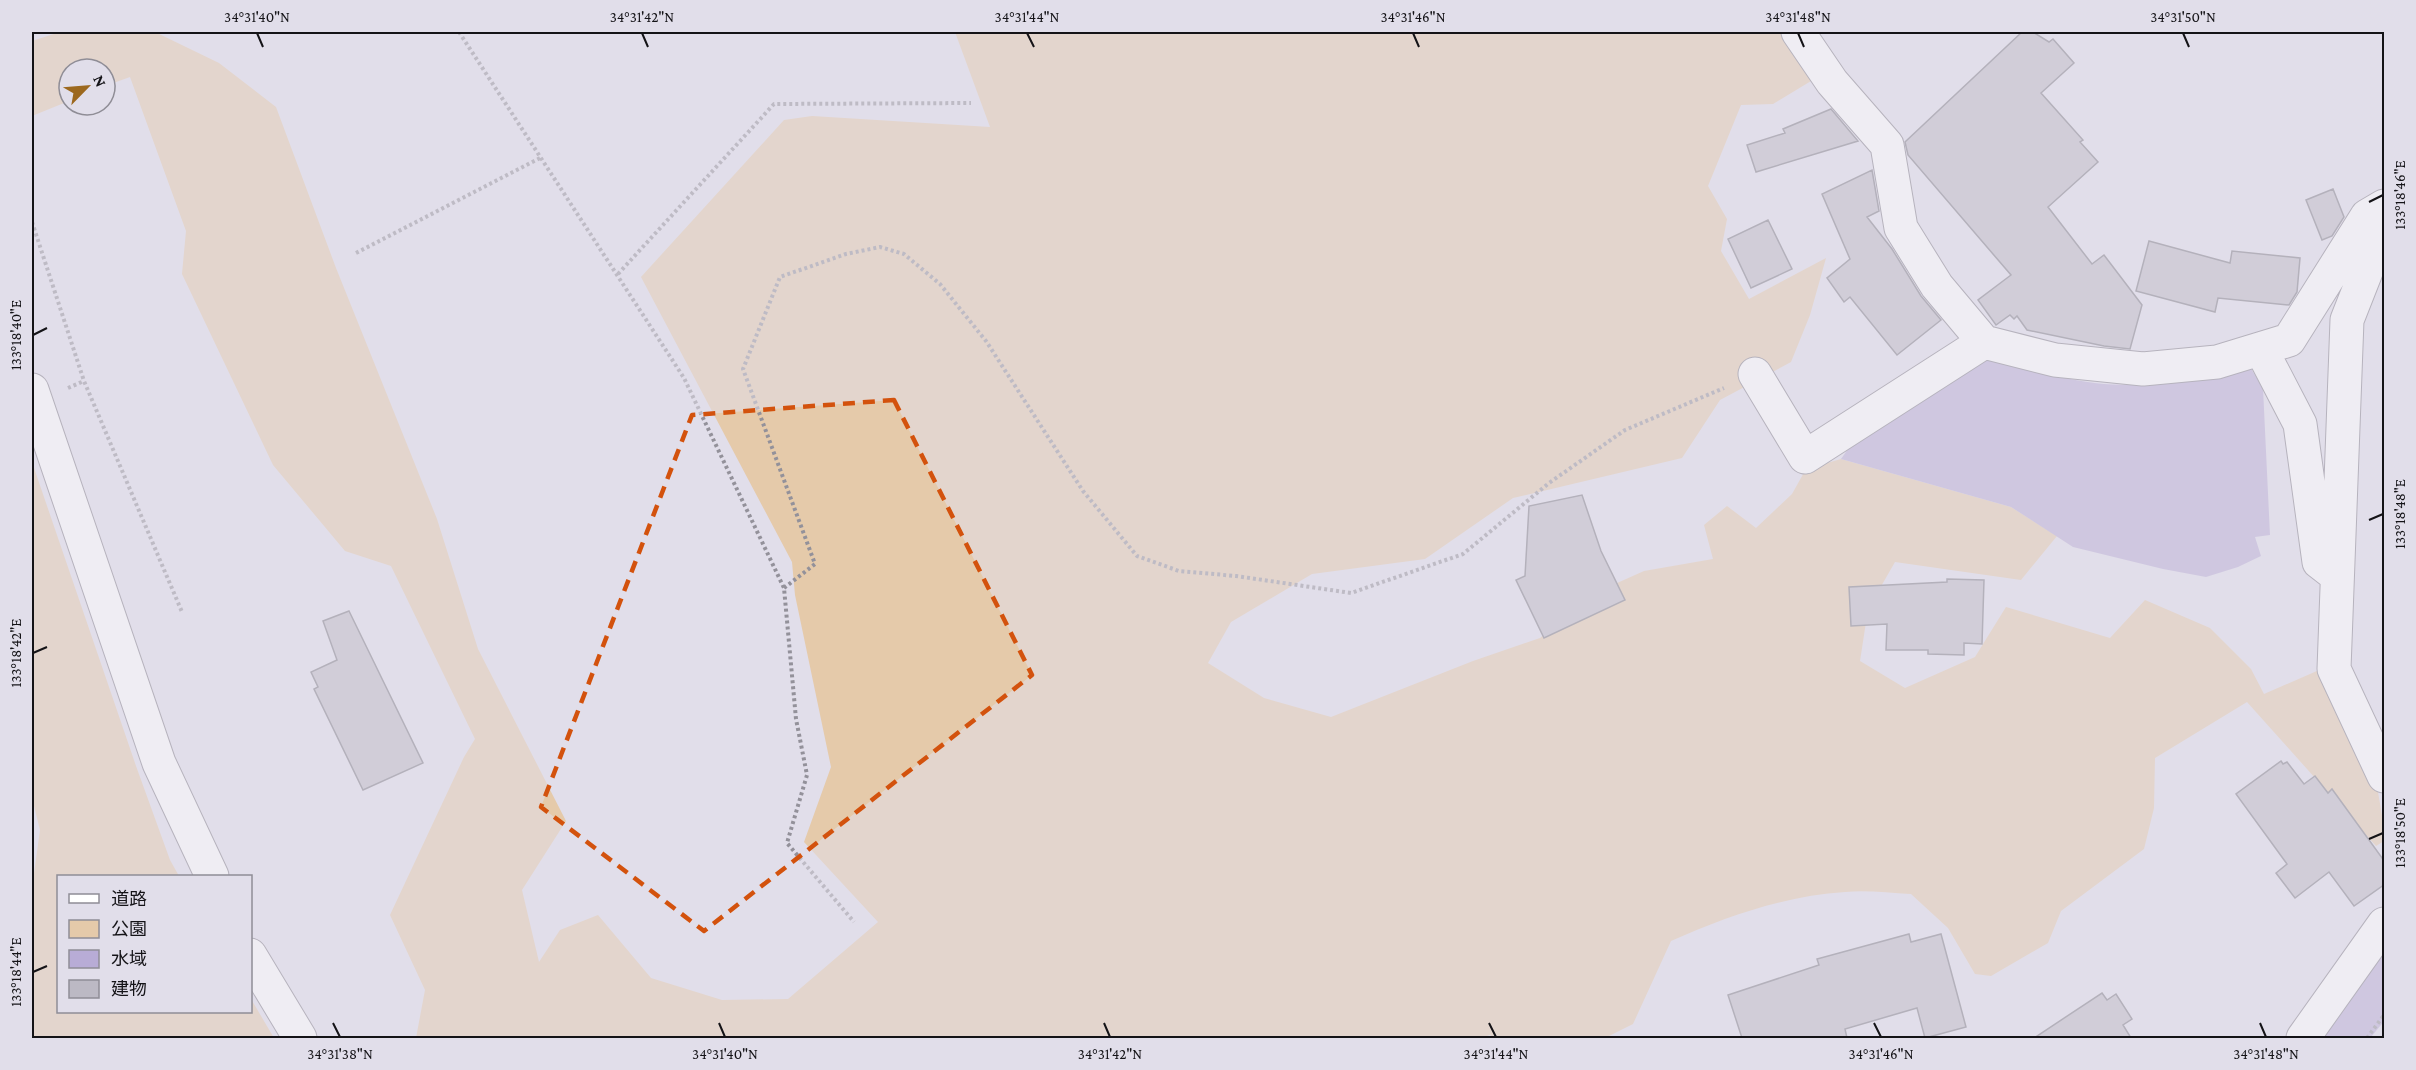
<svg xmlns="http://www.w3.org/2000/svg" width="2416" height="1070" font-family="'Crimson Pro','Noto Sans JP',serif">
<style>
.green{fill:#e5caaa}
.water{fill:#b8acd6}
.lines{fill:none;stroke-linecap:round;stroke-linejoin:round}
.river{stroke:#b8acd6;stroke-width:68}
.building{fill:#bcb9c4;stroke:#7c7a84;stroke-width:1.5}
.minor-casing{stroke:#827f89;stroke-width:35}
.tertiary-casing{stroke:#827f89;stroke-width:35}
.path{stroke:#93919a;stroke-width:4;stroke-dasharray:3 3;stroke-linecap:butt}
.minor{stroke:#fff;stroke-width:33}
.tertiary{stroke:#fff;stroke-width:33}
.marked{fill:none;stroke:#d3520d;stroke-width:4.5;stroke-dasharray:12 8;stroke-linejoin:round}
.ticks{fill:none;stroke:#141317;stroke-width:2}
.neatline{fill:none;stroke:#141317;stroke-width:2}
.ticks-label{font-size:15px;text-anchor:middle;fill:#141317}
</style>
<rect width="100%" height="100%" fill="#e1deea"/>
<!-- green -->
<path class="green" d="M 60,32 L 155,32 L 219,63 L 276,107 L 336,268 L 437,519 L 478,649 L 566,821 L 522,890 L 539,962 L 560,930 L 598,915 L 651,978 L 722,1000 L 788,999 L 878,922 L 804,842 L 831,767 L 795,595 L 792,562 L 641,277 L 784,120 L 812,116 L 990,127 L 955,32 L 1781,32 L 1816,78 L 1773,104 L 1741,105 L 1708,186 L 1727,219 L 1721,251 L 1749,299 L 1826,258 L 1810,315 L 1791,362 L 1720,400 L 1682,458 L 1513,498 L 1425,559 L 1312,574 L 1231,622 L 1208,663 L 1264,698 L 1331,717 L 1473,661 L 1540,638 L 1597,592 L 1644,571 L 1713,559 L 1704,525 L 1727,506 L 1756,528 L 1792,494 L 1806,469 L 1841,459 L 2011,507 L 2057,536 L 2021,580 L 1895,562 L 1868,609 L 1860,661 L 1905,688 L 1975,657 L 2006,607 L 2110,638 L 2145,600 L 2210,628 L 2251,669 L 2264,694 L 2326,667 L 2373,763 L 2384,827 L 2384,841 L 2376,846 L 2247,702 L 2155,758 L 2154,808 L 2144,849 L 2061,911 L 2048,943 L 1991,976 L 1975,974 L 1948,928 L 1911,894 C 1889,893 1867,890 1845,892 C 1784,896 1727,916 1671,941 L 1633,1024 L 1605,1038 L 1494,1038 L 1490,1035 L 1481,1038 L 416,1038 L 425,990 L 390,915 L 464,757 L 475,739 L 391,566 L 345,551 L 273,465 L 182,274 L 186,231 L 130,77 L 105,86 L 105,69 L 69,69 L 69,101 L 32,116 L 32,41 Z
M 32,462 L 136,766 L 170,860 L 179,876 L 58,876 L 58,1012 L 250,1012 L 251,999 L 274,1038 L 32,1038 L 32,888 L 40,830 L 32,798 Z"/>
<!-- water -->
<path class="water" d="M 1983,355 C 2022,365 2063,381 2104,384 C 2152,388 2202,374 2250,367 L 2263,388 L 2270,535 L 2255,537 L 2261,556 L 2238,567 L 2206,577 L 2163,569 L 2073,547 L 2011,507 L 1841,459 C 1871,413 1937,383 1983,355 Z"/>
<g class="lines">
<!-- river -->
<path class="river" d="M 2326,1038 L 2384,968"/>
</g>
<!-- building -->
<path class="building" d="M 2022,32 L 2033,32 L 2049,42 L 2053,39 L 2074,63 L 2041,93 L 2083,140 L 2080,142 L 2098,162 L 2048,207 L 2092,264 L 2104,255 L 2142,305 L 2130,349 L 2104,346 L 2027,330 L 2017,316 L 2014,319 L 2010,315 L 1996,325 L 1978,300 L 2011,275 L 1908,155 L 1905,142 Z
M 1831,109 L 1858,141 L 1756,172 L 1747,145 L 1785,133 L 1783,129 Z
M 1872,170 L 1879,211 L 1867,217 L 1892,249 L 1921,296 L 1941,320 L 1897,355 L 1850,297 L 1844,302 L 1827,278 L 1850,259 L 1822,194 Z
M 2333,189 L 2344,217 L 2332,236 L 2322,240 L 2306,200 Z
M 1768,220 L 1792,269 L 1751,288 L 1728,239 Z
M 2149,241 L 2230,263 L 2232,251 L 2300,258 L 2297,292 L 2289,305 L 2218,298 L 2215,312 L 2136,291 Z
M 1582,495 L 1601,551 L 1625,600 L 1544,638 L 1516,580 L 1525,576 L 1529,506 Z
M 1947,579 L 1984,580 L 1982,644 L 1964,643 L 1964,655 L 1928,654 L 1928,650 L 1886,650 L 1887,624 L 1851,626 L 1849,587 L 1947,582 Z
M 349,611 L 423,763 L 363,790 L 314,689 L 318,687 L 311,672 L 337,660 L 323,621 Z
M 2281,761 L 2283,764 L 2287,762 L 2304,784 L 2315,776 L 2328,793 L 2332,789 L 2385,862 L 2385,884 L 2354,906 L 2329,872 L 2295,898 L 2276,873 L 2287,864 L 2236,794 Z
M 1909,934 L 1911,942 L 1941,934 L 1966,1027 L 1925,1038 L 1917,1008 L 1845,1029 L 1847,1038 L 1742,1038 L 1728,995 L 1819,965 L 1817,959 Z
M 2102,993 L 2107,1000 L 2116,994 L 2132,1019 L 2123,1025 L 2131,1038 L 2034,1038 Z"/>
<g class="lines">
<defs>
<path id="minor" d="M 1798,32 L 1832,82 L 1887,145 L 1901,228 L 1937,286 L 1984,342 L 2055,360 L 2143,369 L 2217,362 L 2289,340 L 2367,216 L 2384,206
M 2384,226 L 2347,320 L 2334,669 L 2384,776
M 2261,349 L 2300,424 L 2319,562 L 2337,576
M 1755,374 L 1805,457 L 1984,342
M 2303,1038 L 2384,924"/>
<path id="tertiary" d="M 32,390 L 159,763 L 212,876
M 250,955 L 300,1038"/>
</defs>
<!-- minor casing -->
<use href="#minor" class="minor-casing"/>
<!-- tertiary casing -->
<use href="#tertiary" class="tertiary-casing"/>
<!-- path -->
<path class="path" d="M 459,32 L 684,378 L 784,588 L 796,719 L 807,775 L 787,843 L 854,922
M 32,222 L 84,381 L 182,612
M 356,253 L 542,157
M 618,274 L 774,104 L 971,103
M 68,388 L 84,381
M 784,588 L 815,564 L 743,369 L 780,277 L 846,254 L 880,247 L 904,254 L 940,284 L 986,341 L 1083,491 L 1137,556 L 1179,571 L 1236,576 L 1351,593 L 1463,554 L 1549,483 L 1625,430 L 1724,388
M 2367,1038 L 2384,1015"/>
<!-- minor -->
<use href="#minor" class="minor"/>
<!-- tertiary -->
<use href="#tertiary" class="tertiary"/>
</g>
<!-- marked area -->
<path d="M0 0H2416V1070H0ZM 894,400 L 1032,675 L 704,931 L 541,807 L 692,415 Z" fill="#e1deea" fill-opacity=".55" fill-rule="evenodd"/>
<path class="marked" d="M 894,400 L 1032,675 L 704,931 L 541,807 L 692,415 Z"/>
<!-- ticks -->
<path class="ticks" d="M 257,33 L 263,47M 642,33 L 648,47M 1027,33 L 1034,47M 1413,33 L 1419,47M 1798,33 L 1804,47M 2183,33 L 2189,47M 2369,202 L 2383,195M 33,335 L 47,328M 2369,520 L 2383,514M 33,653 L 47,647M 2369,839 L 2383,833M 33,972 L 47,966M 333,1023 L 340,1037M 719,1023 L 725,1037M 1104,1023 L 1110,1037M 1489,1023 L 1496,1037M 1874,1023 L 1881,1037M 2260,1023 L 2266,1037"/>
<!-- border -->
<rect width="2416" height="1070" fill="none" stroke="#e1deea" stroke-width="66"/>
<!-- legend -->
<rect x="57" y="875" width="195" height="138" fill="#e1deea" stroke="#8f8d96" stroke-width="1.5"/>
<rect x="69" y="894" width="30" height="9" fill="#ffffff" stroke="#8f8d96" stroke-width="1.5"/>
<text x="111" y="905" font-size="18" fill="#141317">道路</text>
<rect x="69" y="920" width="30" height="18" fill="#e5caaa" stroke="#8f8d96" stroke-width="1.5"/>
<text x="111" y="935" font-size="18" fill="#141317">公園</text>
<rect x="69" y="950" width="30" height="18" fill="#b8acd6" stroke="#8f8d96" stroke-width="1.5"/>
<text x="111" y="965" font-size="18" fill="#141317">水域</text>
<rect x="69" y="980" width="30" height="18" fill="#bcb9c4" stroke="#8f8d96" stroke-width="1.5"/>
<text x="111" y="995" font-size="18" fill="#141317">建物</text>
<!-- north arrow -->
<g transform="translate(87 87) rotate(65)"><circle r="28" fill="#e1deea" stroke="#8f8d96" stroke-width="1.5"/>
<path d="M0-4.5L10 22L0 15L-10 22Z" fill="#9c681e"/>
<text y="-9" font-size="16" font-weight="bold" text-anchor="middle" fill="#141317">N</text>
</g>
<rect x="33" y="33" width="2350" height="1004" class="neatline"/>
<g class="ticks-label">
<text x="257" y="22">34°31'40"N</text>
<text x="642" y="22">34°31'42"N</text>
<text x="1027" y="22">34°31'44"N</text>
<text x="1413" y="22">34°31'46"N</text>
<text x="1798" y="22">34°31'48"N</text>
<text x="2183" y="22">34°31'50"N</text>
<text transform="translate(2400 195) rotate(-90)" y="5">133°18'46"E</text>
<text transform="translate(16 335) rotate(-90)" y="5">133°18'40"E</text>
<text transform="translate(2400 514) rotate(-90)" y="5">133°18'48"E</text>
<text transform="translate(16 653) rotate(-90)" y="5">133°18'42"E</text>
<text transform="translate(2400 833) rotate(-90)" y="5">133°18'50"E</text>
<text transform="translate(16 972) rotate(-90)" y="5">133°18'44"E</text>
<text x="340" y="1059">34°31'38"N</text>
<text x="725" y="1059">34°31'40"N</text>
<text x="1110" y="1059">34°31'42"N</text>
<text x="1496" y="1059">34°31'44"N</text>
<text x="1881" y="1059">34°31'46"N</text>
<text x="2266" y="1059">34°31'48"N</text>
</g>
</svg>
